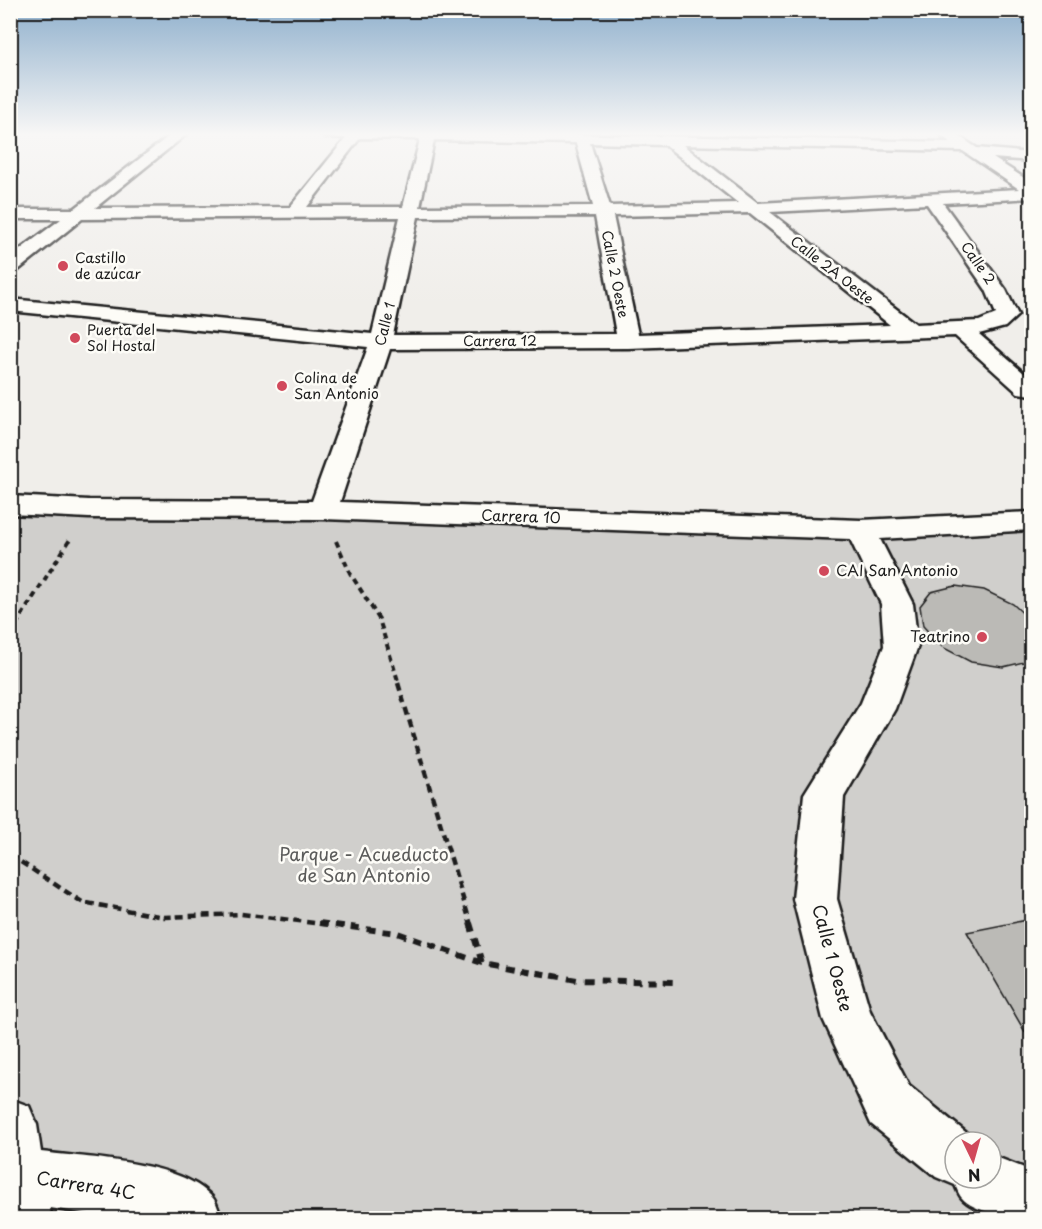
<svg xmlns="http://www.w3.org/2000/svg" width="1042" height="1229" font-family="'Playpen Sans',sans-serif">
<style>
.green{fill:#d0cfcc;stroke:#767674;stroke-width:1.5;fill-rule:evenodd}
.building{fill:#bbbab6;stroke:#1c1c1c;stroke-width:1.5}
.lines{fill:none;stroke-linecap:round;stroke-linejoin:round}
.minor-casing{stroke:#1c1c1c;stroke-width:5}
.path-far2{stroke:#1c1c1c;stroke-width:4;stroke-dasharray:6 4.5;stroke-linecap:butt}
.path-far1{stroke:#1c1c1c;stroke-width:4.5;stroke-dasharray:8 5;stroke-linecap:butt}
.path{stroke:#1c1c1c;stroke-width:6;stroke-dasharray:9 7;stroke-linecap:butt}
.minor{fill:#fdfcf7;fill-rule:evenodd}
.poi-dot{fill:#d1495b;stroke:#fdfcf7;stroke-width:2}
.labels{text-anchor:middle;stroke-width:5;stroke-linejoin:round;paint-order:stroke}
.far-poi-label{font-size:14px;fill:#1c1c1c;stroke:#fdfcf7;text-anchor:start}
.far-street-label{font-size:14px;fill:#1c1c1c;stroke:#fdfcf7}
.street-label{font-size:15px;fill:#1c1c1c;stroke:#fdfcf7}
.poi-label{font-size:15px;fill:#1c1c1c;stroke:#fdfcf7;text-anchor:start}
.near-park-label{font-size:18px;fill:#5b5b5a;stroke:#fdfcf7}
.near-street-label{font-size:18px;fill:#1c1c1c;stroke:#fdfcf7}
</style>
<rect width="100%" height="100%" fill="#f0eeea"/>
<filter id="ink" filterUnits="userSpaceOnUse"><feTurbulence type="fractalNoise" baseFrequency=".0167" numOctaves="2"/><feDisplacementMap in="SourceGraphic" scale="12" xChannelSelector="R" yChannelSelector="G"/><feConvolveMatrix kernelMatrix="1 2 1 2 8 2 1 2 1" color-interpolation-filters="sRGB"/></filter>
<g filter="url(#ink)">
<!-- green -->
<path class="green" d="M 10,505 L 820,528 L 1031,521 L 1031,1218 L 193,1218 L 166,1198 L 18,1176 L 10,1125 ZM 955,1142 L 991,1142 L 991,1178 L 955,1178 Z"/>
<!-- building -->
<path class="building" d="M 955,586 L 984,590 L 1013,604 L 1032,622 L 1032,660 L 1003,667 L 971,662 L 942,647 L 923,626 L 920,606 L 931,592 Z
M 1032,919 L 1032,1044 L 967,932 Z"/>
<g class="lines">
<defs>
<path id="minor" d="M 173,133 L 188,133 L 95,208 L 290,207 L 346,138 L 326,137 L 319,133 L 506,133 L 950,142 L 941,135 L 943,133 L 954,133 L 977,148 L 1032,153 L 1032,161 L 993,158 L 1032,183 L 1032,198 L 943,203 L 1006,290 L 1018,315 L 1005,327 L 979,334 L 1032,380 L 1032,395 L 1018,393 L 955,336 L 628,348 L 390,349 L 340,502 L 861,520 L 1032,512 L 1032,530 L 880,539 L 913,604 L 918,646 L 895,709 L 844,797 L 837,899 L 870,1011 L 909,1086 L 974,1139 L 976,1142 L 955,1142 L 955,1178 L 991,1178 L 991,1155 L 1032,1171 L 1032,1218 C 1013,1218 975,1213 962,1198 C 959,1195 957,1189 955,1185 L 936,1177 L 871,1124 L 823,1019 L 793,899 L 804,794 L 861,703 L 884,646 L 881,604 L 850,539 L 323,519 L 89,518 L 10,514 L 10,496 L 89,500 L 312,501 L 368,347 L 10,311 L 10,299 L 372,334 L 400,217 L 82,219 L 17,271 L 10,273 L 10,257 L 61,219 L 10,219 L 10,209 L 74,209 ZM 360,138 L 420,139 L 403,207 L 307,207 ZM 434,140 L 576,143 L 593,206 L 420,207 ZM 590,143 L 665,145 L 738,203 L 610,206 ZM 683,145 L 963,151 L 1019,189 L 758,203 ZM 927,204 L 986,290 L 996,314 L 979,321 L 916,324 L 770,212 ZM 750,213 L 890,325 L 638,334 L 613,216 ZM 595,216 L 616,334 L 393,335 L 418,217 Z
M 10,1099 L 29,1106 L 37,1125 L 41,1152 C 87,1158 181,1161 212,1197 C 217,1202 219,1212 221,1218 L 116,1218 L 50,1208 L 51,1218 L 10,1218 Z"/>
</defs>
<!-- minor casing -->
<use href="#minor" class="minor-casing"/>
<!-- path-far2 -->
<path class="path-far2" d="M 336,541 L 350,573 L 379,619 L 399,684
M 10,634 L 71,538"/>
<!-- path-far1 -->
<path class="path-far1" d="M 398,683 L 471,925
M 10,855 L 82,902 L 164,917 L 241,914 L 331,925"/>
<!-- path -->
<path class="path" d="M 319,923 L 397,933 L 482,963 L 577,980 L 676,982
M 470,923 L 482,963"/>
<!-- minor -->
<use href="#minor" class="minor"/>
</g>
</g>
<!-- sky -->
<linearGradient id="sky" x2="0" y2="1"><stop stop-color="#8eafcc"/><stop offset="0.44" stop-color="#f8f7f6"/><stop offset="1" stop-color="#f8f7f6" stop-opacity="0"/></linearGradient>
<rect width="1042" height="305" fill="url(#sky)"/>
<!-- markers -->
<g class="poi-dot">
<circle cx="63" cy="266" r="6"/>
<circle cx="75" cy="338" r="6"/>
<circle cx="282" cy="386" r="6"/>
<circle cx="824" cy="571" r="6"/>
<circle cx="982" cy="637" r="6"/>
</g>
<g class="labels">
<!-- far-poi labels -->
<g class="far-poi-label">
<text x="75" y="263">Castillo<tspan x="75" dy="16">de azúcar</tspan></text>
<text x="87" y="335">Puerta del<tspan x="87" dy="16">Sol Hostal</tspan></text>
<text x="294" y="383">Colina de<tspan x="294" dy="16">San Antonio</tspan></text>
</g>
<!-- far-street labels -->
<g class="far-street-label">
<text transform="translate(978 263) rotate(55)" y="5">Calle 2</text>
<text transform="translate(832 270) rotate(38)" y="5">Calle 2A Oeste</text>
<text transform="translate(615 274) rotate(79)" y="5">Calle 2 Oeste</text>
<text transform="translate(385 324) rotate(-76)" y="5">Calle 1</text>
<text x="500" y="346">Carrera 12</text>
</g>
<!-- street labels -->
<g class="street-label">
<text transform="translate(521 517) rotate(2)" y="5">Carrera 10</text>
</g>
<!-- poi labels -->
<g class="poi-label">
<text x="836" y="576">CAI San Antonio</text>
<text x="970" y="642" text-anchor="end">Teatrino</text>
</g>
<!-- near-park labels -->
<g class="near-park-label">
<text x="364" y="861">Parque - Acueducto<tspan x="364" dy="21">de San Antonio</tspan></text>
</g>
<!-- near-street labels -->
<g class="near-street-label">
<text transform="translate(832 958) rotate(75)" y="6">Calle 1 Oeste</text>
<text transform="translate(86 1186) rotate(9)" y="6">Carrera 4C</text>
</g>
</g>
<!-- margin -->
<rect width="1042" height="1229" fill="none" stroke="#fdfcf7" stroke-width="36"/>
<rect x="18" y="18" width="1006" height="1193" fill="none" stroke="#1c1c1c" stroke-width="2" filter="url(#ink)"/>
<!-- north arrow -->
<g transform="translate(973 1160) rotate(175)"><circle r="28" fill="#fdfcf7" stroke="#a3a29f" stroke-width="1.5"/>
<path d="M0-4.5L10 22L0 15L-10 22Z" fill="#d1495b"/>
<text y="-9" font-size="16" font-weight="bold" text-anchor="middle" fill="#1c1c1c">N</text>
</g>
</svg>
